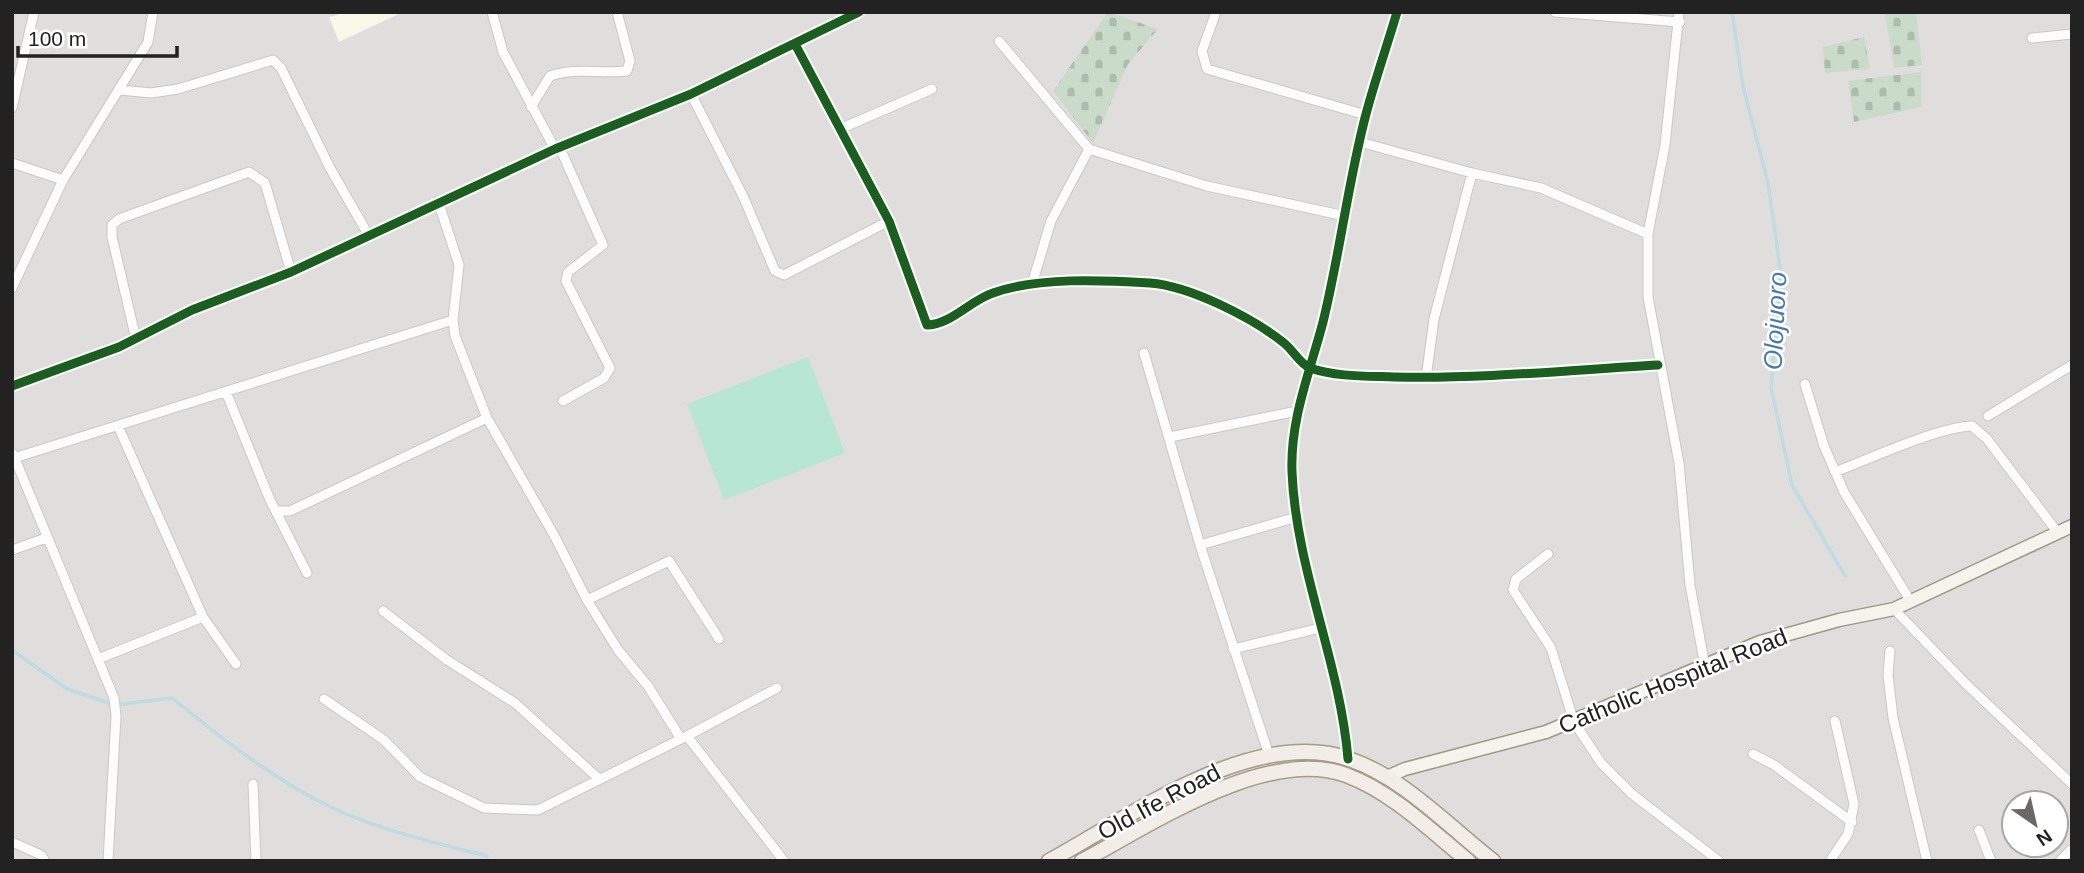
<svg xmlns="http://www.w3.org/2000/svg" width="2084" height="873" font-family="Arial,sans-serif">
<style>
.residential{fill:#dfdedc;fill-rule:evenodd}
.education{fill:#f8f7e8}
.cemetery{fill:url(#cemetery-stones)}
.pitch{fill:#b7e6d2}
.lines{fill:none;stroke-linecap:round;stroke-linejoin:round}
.stream{stroke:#bfdbe3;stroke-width:3.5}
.street-casing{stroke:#c9c8c7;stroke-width:11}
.secondary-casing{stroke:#999a82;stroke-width:15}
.primary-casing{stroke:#a79c86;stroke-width:17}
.street{stroke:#fdfcfc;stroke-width:9}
.secondary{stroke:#f4f4ed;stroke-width:12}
.primary{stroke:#f3ede7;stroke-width:14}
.cycleway-casing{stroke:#fff;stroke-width:13}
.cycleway{stroke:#1b5e20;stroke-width:9}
.labels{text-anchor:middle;stroke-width:5;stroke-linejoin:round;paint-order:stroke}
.street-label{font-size:24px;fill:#222;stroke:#fff}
.water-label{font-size:26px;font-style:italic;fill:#4a7aab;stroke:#fff}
</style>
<defs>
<pattern id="cemetery-stones" width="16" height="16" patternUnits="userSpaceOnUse" patternTransform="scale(1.75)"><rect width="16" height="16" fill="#cadbca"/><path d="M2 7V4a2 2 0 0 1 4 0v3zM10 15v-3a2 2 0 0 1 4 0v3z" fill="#adbcad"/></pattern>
</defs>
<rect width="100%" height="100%" fill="#f0eeeb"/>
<!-- residential -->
<path class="residential" d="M 12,12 L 2072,12 L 2072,861 L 12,861 ZM 2014,803 L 2056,803 L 2056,845 L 2014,845 Z"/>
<!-- education -->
<path class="education" d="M 338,12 L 403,12 L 339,42 L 329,17 L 338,15 Z"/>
<!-- cemetery -->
<path class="cemetery" d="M 1108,12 L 1158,29 L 1128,64 L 1093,143 L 1053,91 Z
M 1885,12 L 1916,12 L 1922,65 L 1894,68 Z
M 1864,37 L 1870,69 L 1825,73 L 1823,47 Z
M 1921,72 L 1921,107 L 1854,122 L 1848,81 Z"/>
<!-- pitch -->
<path class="pitch" d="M 808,357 L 845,453 L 724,500 L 687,404 Z"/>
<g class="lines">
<!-- stream -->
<path class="stream" d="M 1732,12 L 1743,86 L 1768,183 L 1781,274 L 1771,387 L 1792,485 L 1845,576
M 12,650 L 67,689 L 115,705 L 172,698 C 216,734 261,769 311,797 C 365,827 428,841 487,856"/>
<defs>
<path id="street" d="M 492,12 L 503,52 L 555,149
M 1216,12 L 1202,51 L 1207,69 L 1366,115
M 1555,12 L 1680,22
M 1679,12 L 1665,145 L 1648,234 L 1648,297 L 1679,463 L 1690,585 L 1705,666
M 2032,38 L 2072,34
M 999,41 L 1089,149 L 1207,186 L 1345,216
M 795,44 L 889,221 L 927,325 C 950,325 971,300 993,293 C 1037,277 1103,280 1150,283 C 1190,286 1253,318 1284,343 C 1292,349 1301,365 1310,368 C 1336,377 1367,376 1394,377 C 1482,379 1571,370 1658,365
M 120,90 L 151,93 L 178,89 L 273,60 L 281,68 L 330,168 L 369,236
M 691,94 L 743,196 L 775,271 L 784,275 L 889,221
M 531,107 L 550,76 C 575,67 601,74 627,71 L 630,61 L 617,12
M 12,108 L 34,12
M 840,129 L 932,89
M 1360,142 L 1472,173 L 1541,188 L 1648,234
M 560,148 L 603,245 L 568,272 L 566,281 L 610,368 L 604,378 L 563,401
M 12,163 L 63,180
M 438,201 L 459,265 L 453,320 L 455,336 L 487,418 L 554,535 L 587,600 L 618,650 L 648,686 L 681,739
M 1032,284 L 1051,221 L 1089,149
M 12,288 L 63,180 L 148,42 L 153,12
M 136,339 L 112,237 L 112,225 L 119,219 L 249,172 L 265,183 L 291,272
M 1144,353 L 1200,545 L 1269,755
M 1426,378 L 1434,319 L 1472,173
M 1805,384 L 1824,446 L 1844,492 L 1911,602
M 12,386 L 119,347 L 192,310 L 291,272 L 555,149 L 691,94 L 859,12
M 226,392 L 270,500 L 307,573
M 1988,416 L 2072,365
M 118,426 L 203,617 L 236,664
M 1170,437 L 1297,411
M 13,454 L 114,698 L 116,716 L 108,861
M 14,458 L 453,320
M 1835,472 C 1869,459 1938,427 1972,426 L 1987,439 L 2058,533
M 277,511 L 290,511 L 487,418
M 1200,545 L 1297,517
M 12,550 L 46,538
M 1548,554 L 1516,579 L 1513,590 L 1551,648 L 1574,722 L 1601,763 L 1632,794 L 1719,861
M 587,600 L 669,561 L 719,639
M 1894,609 L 1965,683 L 2072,784
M 383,611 L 447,660 L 515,703 L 598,778
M 1233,649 L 1320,628
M 1890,651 L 1888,675 L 1893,718 L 1927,861
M 98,659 L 203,617
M 324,699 L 384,740 L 420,777 L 484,808 L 538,810 L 687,736 L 777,688
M 687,736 L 784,861
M 1753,754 L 1774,765 L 1852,822
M 1348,759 C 1340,662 1296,570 1292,472 C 1290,419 1310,372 1323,322 C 1340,253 1348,182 1366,114 C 1375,80 1387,46 1397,12
M 253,784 L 256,861
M 1979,830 L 1991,861
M 12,842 L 41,855 L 45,861
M 1830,861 L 1848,834 L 1854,804 L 1835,721
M 2060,861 L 2072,849"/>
<path id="secondary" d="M 1387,777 L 1405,769 L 1546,732 L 1760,642 L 1839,620 L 1894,609 L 2072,526"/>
<path id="primary" d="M 1049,861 C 1130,817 1253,726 1349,759 C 1404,778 1448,826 1493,861
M 1082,861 C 1150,825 1267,746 1346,775 C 1392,792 1430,830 1468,861"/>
</defs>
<!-- street casing -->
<use href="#street" class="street-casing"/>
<!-- secondary casing -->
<use href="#secondary" class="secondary-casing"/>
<!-- primary casing -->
<use href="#primary" class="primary-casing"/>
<!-- street -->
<use href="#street" class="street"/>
<!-- secondary -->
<use href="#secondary" class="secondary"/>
<!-- primary -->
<use href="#primary" class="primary"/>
<defs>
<path id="cycleway" d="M 795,44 L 889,221 L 927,325 C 950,325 971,300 993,293 C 1037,277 1103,280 1150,283 C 1190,286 1253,318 1284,343 C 1292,349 1301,365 1310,368 C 1336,377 1367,376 1394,377 C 1482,379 1571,370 1658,365
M 12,386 L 119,347 L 192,310 L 291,272 L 555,149 L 691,94 L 859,12
M 1348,759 C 1340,662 1296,570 1292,472 C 1290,419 1310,372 1323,322 C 1340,253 1348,182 1366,114 C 1375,80 1387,46 1397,12"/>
</defs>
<!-- cycleway casing -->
<use href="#cycleway" class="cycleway-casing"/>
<!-- cycleway -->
<use href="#cycleway" class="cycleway"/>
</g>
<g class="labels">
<!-- street labels -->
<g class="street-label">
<text transform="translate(1673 681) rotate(-22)" y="8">Catholic Hospital Road</text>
<text transform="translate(1159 802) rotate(-28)" y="8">Old Ife Road</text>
</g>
<!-- water labels -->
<g class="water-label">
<text transform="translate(1775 321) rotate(-87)" y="9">Olojuoro</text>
</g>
</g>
<!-- border -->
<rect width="2084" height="873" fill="none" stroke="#222222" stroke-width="28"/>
<!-- north arrow -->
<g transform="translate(2035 824) rotate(146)"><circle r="33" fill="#ffffff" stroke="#a7a7a7" stroke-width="2"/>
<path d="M0-5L12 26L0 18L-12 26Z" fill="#6a6968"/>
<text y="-10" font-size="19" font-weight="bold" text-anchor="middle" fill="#222222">N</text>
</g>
<!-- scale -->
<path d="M18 46v10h159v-10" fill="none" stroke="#222222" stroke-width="3.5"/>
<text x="28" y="46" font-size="21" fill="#222222" stroke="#ffffff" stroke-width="5" paint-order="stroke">100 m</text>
</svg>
